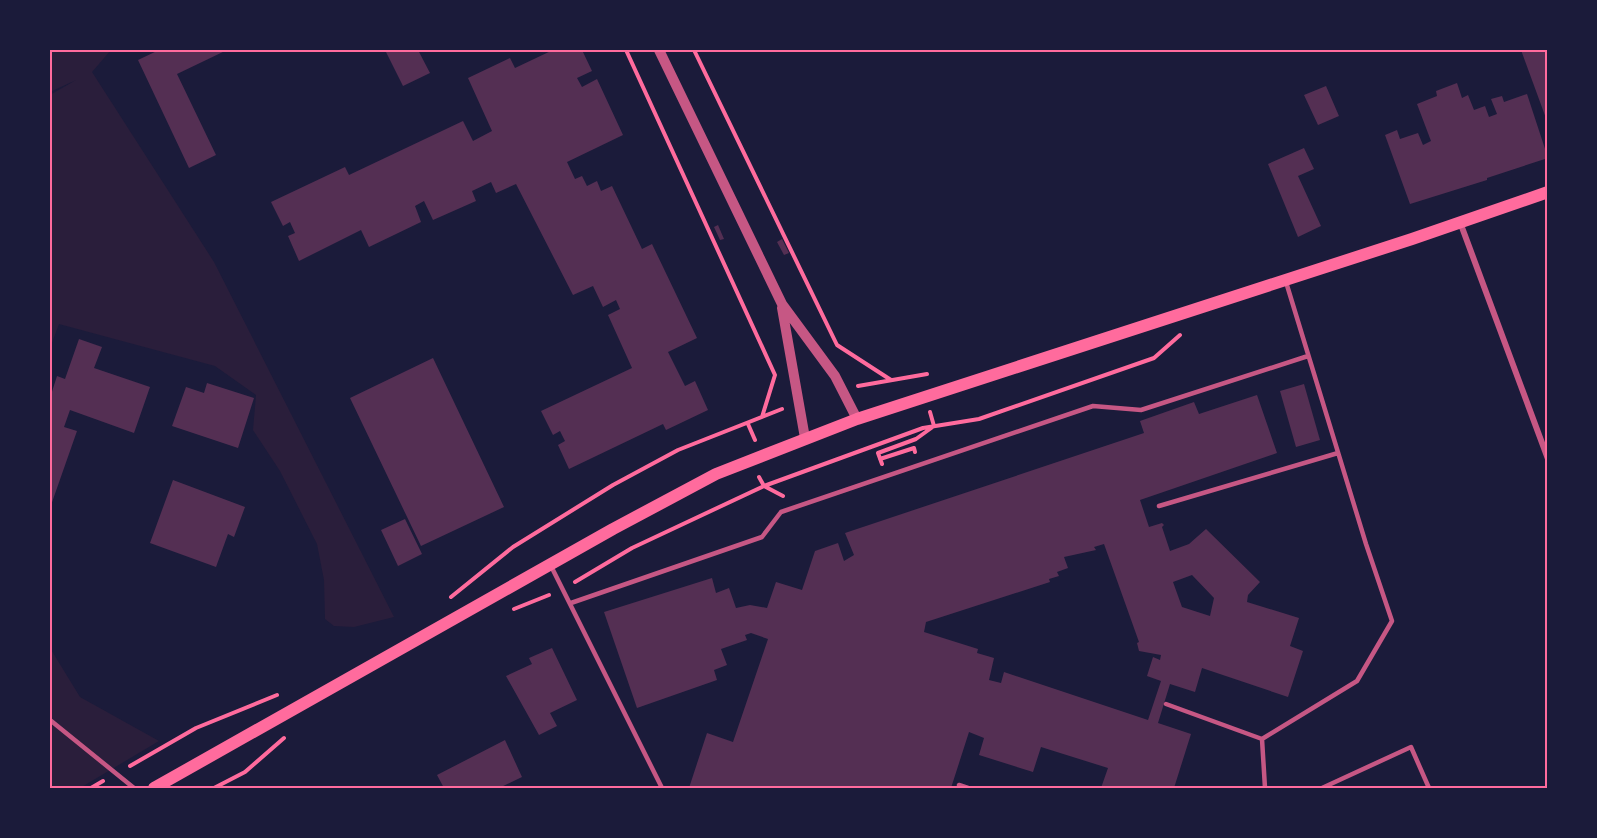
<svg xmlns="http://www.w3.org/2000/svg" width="1597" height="838" font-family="'Open Sans',sans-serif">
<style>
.green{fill:#2a1e3b}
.building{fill:#542f53;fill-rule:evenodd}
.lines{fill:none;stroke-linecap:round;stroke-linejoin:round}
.path{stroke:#ff6b9d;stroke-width:4}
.service{stroke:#c65784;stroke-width:4.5}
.minor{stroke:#c65784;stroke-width:6}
.tertiary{stroke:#c65784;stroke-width:10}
.secondary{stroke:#ff6b9d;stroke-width:12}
.neatline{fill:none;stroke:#ff6b9d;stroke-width:2}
</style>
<rect width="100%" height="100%" fill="#1b1b3a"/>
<!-- green -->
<path class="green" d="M 50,50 L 111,50 L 92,72 L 214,262 L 394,617 L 354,627 L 334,626 L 325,619 L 324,580 L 317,544 L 280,471 L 253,430 L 256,395 L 215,366 L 59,324 L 50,348 L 50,95 L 76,80 L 50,92 Z
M 50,648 L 80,697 L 159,741 L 80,788 L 50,788 Z"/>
<!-- building -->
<path class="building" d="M 159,50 L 227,50 L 177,74 L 216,155 L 189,168 L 138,60 Z
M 385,50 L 418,50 L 430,73 L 403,86 Z
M 553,50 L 582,50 L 592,71 L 577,78 L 582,87 L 597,79 L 623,135 L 567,162 L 575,179 L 582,176 L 587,186 L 597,181 L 601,191 L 612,186 L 642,249 L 652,244 L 697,338 L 668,352 L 685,386 L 695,381 L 708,410 L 666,430 L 663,424 L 569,469 L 558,445 L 565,441 L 560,431 L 553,435 L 541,411 L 632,368 L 608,315 L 620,309 L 616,300 L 603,307 L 593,286 L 573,295 L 516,184 L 496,193 L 491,182 L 472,191 L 476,201 L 433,220 L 424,201 L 415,206 L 421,222 L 369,247 L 361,230 L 299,261 L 288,236 L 295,233 L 290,222 L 283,226 L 271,202 L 345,167 L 349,175 L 463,121 L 473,141 L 492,131 L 468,78 L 510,58 L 515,68 Z
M 1521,50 L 1548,50 L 1548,121 L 1547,121 Z
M 1457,83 L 1462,98 L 1468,95 L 1474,110 L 1485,106 L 1489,117 L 1497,114 L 1491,99 L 1502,96 L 1504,102 L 1527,94 L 1548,158 L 1487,178 L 1487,180 L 1410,204 L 1385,135 L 1397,130 L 1400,139 L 1418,133 L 1423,145 L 1431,141 L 1417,104 L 1437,96 L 1436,91 Z
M 1326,86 L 1339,116 L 1318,125 L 1304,95 Z
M 1304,148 L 1314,169 L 1298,176 L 1321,226 L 1298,237 L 1268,164 Z
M 718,225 L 724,239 L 720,240 L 714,227 Z
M 782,239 L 789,253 L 784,255 L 777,242 Z
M 79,339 L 102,347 L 94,368 L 150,387 L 134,433 L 70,410 L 64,427 L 77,431 L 50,508 L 50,398 L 57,376 L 65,379 Z
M 433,358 L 504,507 L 421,546 L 350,398 Z
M 207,383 L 254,398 L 238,448 L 172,426 L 186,387 L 204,393 Z
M 1304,384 L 1320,440 L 1296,447 L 1280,391 Z
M 1257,395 L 1277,453 L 1140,500 L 1149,527 L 1162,523 L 1164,525 L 1162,527 L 1170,551 L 1189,544 L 1206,529 L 1260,582 L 1248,595 L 1247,602 L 1299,618 L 1290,646 L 1303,651 L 1288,697 L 1202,668 L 1195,692 L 1170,684 L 1158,723 L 1191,734 L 1174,788 L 1101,788 L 1108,768 L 1041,747 L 1033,772 L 979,755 L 984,738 L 969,732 L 951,788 L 689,788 L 707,733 L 733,742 L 768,639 L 751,633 L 745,635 L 747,640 L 721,649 L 727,665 L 714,670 L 717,680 L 637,708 L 604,612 L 712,578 L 716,593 L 729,588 L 736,608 L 750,605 L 767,608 L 776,582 L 802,590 L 815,551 L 838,543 L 844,561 L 854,555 L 845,533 L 1144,433 L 1140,421 L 1194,402 L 1199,414 ZM 1104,544 L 1139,642 L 1137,643 L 1139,651 L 1161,655 L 1160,660 L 1153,657 L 1147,676 L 1161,681 L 1148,720 L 1004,672 L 1001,683 L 989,680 L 994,658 L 977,653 L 978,649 L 924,632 L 926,622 L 1050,582 L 1049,579 L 1059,576 L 1057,572 L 1068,568 L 1064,557 L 1096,550 L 1094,547 ZM 1192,575 L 1214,598 L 1210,616 L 1182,607 L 1173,582 Z
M 173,480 L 245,507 L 234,537 L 228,534 L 216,567 L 150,543 Z
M 405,519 L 422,554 L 398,566 L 381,530 Z
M 552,648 L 577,700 L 550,713 L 557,726 L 539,735 L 506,676 L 532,664 L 529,658 Z
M 505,740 L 522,777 L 499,788 L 444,788 L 437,775 Z"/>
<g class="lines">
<!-- path -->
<path class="path" d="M 626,50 L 775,375 L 762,417
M 694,50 L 837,345 L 891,380
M 858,386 L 927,374
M 748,424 L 755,440
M 880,459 L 914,448 L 915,452
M 882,464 L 878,453 L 916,439 L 934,426 L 930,412
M 759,477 L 764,486 L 783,496
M 575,582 L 632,548 L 764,486 L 923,428 L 979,419 L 1154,358 L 1180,335
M 451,597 L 513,547 L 613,485 L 678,450 L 782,409
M 514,609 L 549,595
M 130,766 L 196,728 L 277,695
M 91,788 L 103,781
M 214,788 L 245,772 L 284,738"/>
<!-- service -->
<path class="service" d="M 1159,506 L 1338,453
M 551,566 L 662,788
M 571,603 L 762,537 L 781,512 L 1093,406 L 1141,410 L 1308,356
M 1166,704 L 1262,739
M 50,720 L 134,788
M 959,785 L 968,788
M 1265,788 L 1262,739 L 1357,681 L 1392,621 L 1366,544 L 1286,282
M 1322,788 L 1411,747 L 1429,788"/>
<!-- minor -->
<path class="minor" d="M 1460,222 L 1548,459"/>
<!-- tertiary -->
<path class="tertiary" d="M 659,50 L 782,304 L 835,376 L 857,419
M 782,308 L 805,438"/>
<!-- secondary -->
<path class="secondary" d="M 154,788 L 613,529 L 716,474 L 857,419 L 1412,239 L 1548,192"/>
</g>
<!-- border -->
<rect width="1597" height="838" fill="none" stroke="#1b1b3a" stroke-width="102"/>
<rect x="51" y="51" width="1495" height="736" class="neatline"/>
</svg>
